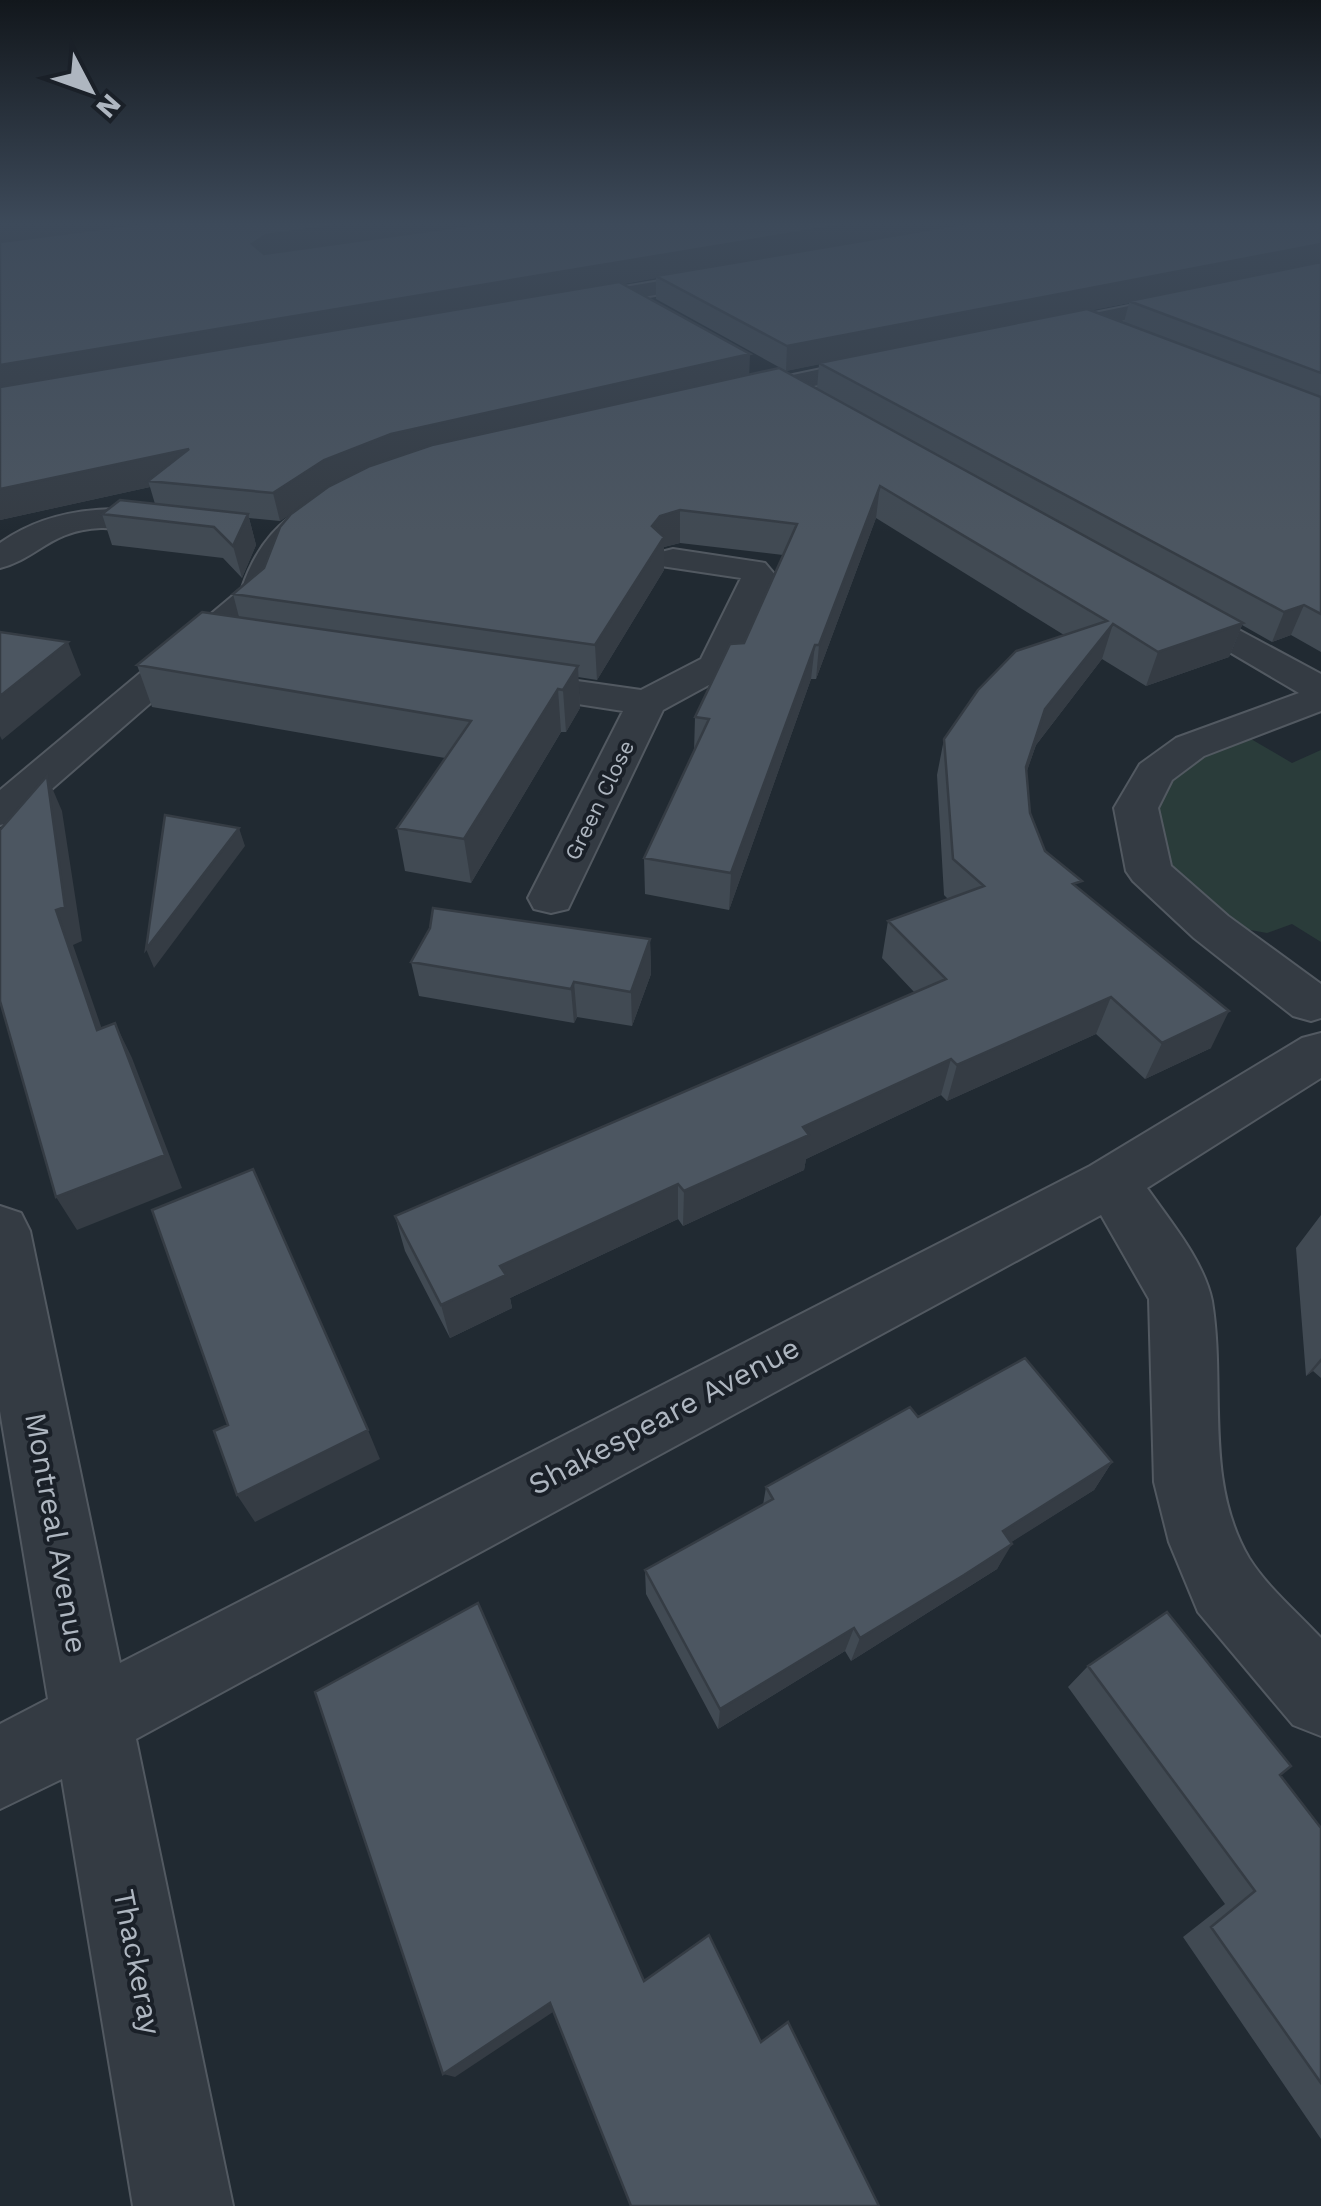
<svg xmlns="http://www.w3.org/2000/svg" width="1321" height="2206" font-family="'Work Sans',sans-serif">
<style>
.green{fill:#2a3c3a}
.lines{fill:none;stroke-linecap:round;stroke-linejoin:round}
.street-casing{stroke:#525961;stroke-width:4}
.street{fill:#343b43;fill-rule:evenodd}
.wall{fill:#414a53;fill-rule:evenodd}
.shaded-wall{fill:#353c44}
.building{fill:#4c5661;stroke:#353c44;stroke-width:2.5}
.labels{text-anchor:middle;stroke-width:8;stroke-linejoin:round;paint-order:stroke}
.far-street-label{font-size:22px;fill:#aeb6c0;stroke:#1a2028}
.near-street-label{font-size:30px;fill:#aeb6c0;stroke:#1a2028}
</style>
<rect width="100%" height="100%" fill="#212a32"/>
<!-- green -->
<path class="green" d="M 1251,739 L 1292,763 L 1321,750 L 1321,942 L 1292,924 L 1267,933 L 1234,927 L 1182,882 L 1161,852 L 1156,796 C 1184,767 1211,747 1251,739 Z"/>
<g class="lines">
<defs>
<path id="street" d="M 1321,267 L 1321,279 L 1035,339 L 1023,332 L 1035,325 Z
M 731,269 L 739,270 L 739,280 L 565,311 L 554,304 L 565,297 Z
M 892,354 L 901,357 L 905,362 L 901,367 L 727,405 L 714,397 L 727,389 Z
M 324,502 L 340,511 L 285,559 L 270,599 L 15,821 L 0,825 L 0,790 L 242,588 C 255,549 281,512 324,502 Z
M 127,509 L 177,514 L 193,523 C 181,540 123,527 101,528 C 50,530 39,558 0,568 L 0,543 C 38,516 81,508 127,509 Z
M 673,549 L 765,563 L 776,576 L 729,674 L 663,710 L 568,909 L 551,913 L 534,909 L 528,898 L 623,711 L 507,693 L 494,690 L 488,682 L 494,674 L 507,671 L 641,690 L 701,659 L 741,578 L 661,566 L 656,559 L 661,552 Z
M 1170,593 L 1321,674 L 1321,711 L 1204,756 L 1172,780 L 1158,808 L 1171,866 L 1228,916 L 1321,984 L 1321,1018 L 1311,1021 L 1293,1016 L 1194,938 L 1133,881 L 1126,871 L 1114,808 L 1140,764 L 1176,738 L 1299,693 L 1158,610 L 1153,603 L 1158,596 Z
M 1321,1033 L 1321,1078 L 1147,1188 C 1170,1221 1204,1261 1212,1301 C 1226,1386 1203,1480 1249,1558 C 1267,1587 1298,1613 1321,1638 L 1321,1736 L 1293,1725 L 1198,1612 L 1169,1542 L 1154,1482 L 1149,1299 L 1101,1215 L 136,1739 L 233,2206 L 133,2206 L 62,1779 L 0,1809 L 0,1724 L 48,1699 L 0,1411 L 0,1206 L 21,1213 L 30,1231 L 120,1663 L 1090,1166 L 1302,1038 Z"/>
</defs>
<!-- street casing -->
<use href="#street" class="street-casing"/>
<!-- street -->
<use href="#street" class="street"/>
</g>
<!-- wall -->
<path class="wall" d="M 0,223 L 1321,223 L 1321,652 L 1291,635 L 1272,642 L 1242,625 L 1229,657 L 1146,686 L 1102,659 L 1036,745 L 1026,773 L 1030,813 L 1045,851 L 1079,889 L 1211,1048 L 1145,1079 L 1096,1034 L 947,1101 L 941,1095 L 806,1159 L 804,1170 L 683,1226 L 678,1219 L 510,1298 L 512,1308 L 450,1338 L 405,1251 L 395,1216 L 915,993 L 882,958 L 888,921 L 948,899 L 944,895 L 937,775 L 944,739 L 1064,635 L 876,518 L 816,679 L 811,679 L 729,910 L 645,894 L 644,858 L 694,752 L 695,717 L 744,643 L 783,555 L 680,543 L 664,547 L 664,570 L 597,680 L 578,677 L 580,708 L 566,732 L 561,732 L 471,883 L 405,871 L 397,828 L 445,758 L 152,707 L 137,665 L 239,617 L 233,594 L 264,568 L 303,506 L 280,521 L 249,518 L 256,545 L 242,578 L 223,558 L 112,545 L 102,514 L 155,504 L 150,487 L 0,520 ZM 656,278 L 656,299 L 786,371 L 819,364 L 817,389 L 749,375 L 623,284 ZM 1129,303 L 1124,322 L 1091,310 Z
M 650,939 L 651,974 L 632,1026 L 577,1017 L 574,1023 L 419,996 L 411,962 Z
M 1321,1215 L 1321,1378 L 1313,1371 L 1306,1376 L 1296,1248 Z
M 918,1417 L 1112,1462 L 1094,1490 L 1011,1542 L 997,1569 L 851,1661 L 845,1651 L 718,1729 L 646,1594 L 645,1570 L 763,1505 L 766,1487 Z
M 1088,1666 L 1280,1775 L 1321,1828 L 1321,2139 L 1183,1937 L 1225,1904 L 1068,1687 Z"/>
<!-- shaded-wall -->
<path class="shaded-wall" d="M 0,223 L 167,223 L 0,245 Z
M 355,223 L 504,223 L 256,266 L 252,244 L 266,235 Z
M 854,223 L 976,223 L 656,276 L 656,278 L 0,392 L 0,365 Z
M 1321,244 L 1321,265 L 1129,301 L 1129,303 L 786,371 L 787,346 Z
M 750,354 L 749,380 L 330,488 L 280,521 L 273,493 L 324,460 L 391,434 Z
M 189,449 L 148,481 L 150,487 L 0,520 L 0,489 Z
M 880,486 L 876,518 L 816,679 L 819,645 Z
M 680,510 L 680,543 L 664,547 L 664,570 L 597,680 L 595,645 L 652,526 L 660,516 Z
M 248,514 L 256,545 L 242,578 L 233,546 Z
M 1304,605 L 1291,635 L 1272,642 L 1284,612 Z
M 1243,623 L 1229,657 L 1146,686 L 1158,652 Z
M 1113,624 L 1102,659 L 1036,745 L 1016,803 L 1026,767 L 1045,709 Z
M 68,642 L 81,675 L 2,740 L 0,736 L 0,696 Z
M 815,645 L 811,679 L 729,910 L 731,873 Z
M 578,666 L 580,708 L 566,732 L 563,690 Z
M 558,689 L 561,732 L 471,883 L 464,839 Z
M 47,776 L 62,811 L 82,941 L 73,945 L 114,1064 L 97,1030 L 56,910 Z
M 239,828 L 245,846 L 154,968 L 146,949 Z
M 650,939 L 651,974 L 632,1026 L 631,992 Z
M 574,982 L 577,1017 L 574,1023 L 571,989 Z
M 1111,997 L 1096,1034 L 947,1101 L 957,1065 Z
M 1229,1011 L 1211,1048 L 1145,1079 L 1162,1043 Z
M 115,1023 L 132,1058 L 182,1188 L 77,1230 L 56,1197 Z
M 951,1059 L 941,1095 L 806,1159 L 804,1170 L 683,1226 L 684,1191 L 803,1127 Z
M 678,1184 L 678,1219 L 510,1298 L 512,1308 L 450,1338 L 441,1305 L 500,1266 Z
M 1321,1358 L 1321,1362 L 1313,1371 L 1306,1376 Z
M 368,1430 L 380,1459 L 255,1522 L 237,1495 Z
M 1112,1462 L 1094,1490 L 988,1557 L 1003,1531 Z
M 1012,1544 L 997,1569 L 851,1661 L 860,1638 Z
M 854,1628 L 845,1651 L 718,1729 L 720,1709 Z
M 550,2003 L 556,2010 L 455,2077 L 443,2074 Z"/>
<!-- building -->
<path class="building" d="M 146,223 L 355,223 L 266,235 L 252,244 L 264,254 L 485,223 L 854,223 L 0,365 L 0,242 Z
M 968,223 L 1321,223 L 1321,244 L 787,346 L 656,276 Z
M 1321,262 L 1321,373 L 1129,301 Z
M 619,282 L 750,354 L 391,434 L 324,460 L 273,493 L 148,481 L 189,449 L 0,489 L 0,387 Z
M 1087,309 L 1321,397 L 1321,614 L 1304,605 L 1284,612 L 819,363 Z
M 779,368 L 1243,623 L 1158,652 L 1113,624 L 1045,709 L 1026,767 L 1030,813 L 1045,851 L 1082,881 L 1073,884 L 1229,1011 L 1162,1043 L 1111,997 L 957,1065 L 951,1059 L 803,1127 L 809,1135 L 684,1191 L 678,1184 L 500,1266 L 506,1275 L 441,1305 L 395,1216 L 946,979 L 888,921 L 984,886 L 953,859 L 944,739 L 978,690 L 1016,651 L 1107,621 L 880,486 L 819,645 L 815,645 L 731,873 L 644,858 L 709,719 L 695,717 L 730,644 L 744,643 L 797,524 L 680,510 L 660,516 L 652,526 L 664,537 L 595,645 L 233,594 L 264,568 L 280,527 L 291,514 L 328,487 L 370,466 L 432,445 Z
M 120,500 L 248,514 L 233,546 L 214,527 L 102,514 Z
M 202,612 L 578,666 L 563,690 L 558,689 L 464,839 L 397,828 L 471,721 L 137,665 Z
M 0,632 L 68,642 L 0,696 Z
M 47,776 L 65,907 L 56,910 L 97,1030 L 115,1023 L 165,1155 L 56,1197 L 0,1001 L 0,830 Z
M 165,815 L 239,828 L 146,949 Z
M 433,908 L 650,939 L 631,992 L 574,982 L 571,989 L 411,962 L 430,928 Z
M 253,1169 L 368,1430 L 237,1495 L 214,1431 L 228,1425 L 152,1210 Z
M 1025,1358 L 1112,1462 L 1003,1531 L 1012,1544 L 964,1575 L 860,1638 L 854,1628 L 720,1709 L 645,1570 L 773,1499 L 766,1487 L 910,1407 L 918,1417 Z
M 478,1603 L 644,1981 L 709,1935 L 761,2042 L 788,2022 L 879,2206 L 631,2206 L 550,2003 L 443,2074 L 315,1692 Z
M 1167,1612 L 1291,1766 L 1280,1775 L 1321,1828 L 1321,2083 L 1211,1927 L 1255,1891 L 1088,1666 Z"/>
<!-- sky -->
<linearGradient id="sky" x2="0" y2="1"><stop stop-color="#12171c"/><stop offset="0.42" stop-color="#3d4a5a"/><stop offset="1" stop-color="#3d4a5a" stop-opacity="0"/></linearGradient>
<rect width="1321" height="532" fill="url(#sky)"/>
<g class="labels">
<!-- far-street labels -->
<g class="far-street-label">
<text transform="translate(599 800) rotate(-64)" y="8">Green Close</text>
</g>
<!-- near-street labels -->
<g class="near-street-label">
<text transform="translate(664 1416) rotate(-28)" y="10">Shakespeare Avenue</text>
<text transform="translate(56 1533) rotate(80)" y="10">Montreal Avenue</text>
<text transform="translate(137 1962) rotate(79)" y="10">Thackeray</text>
</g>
</g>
<!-- north arrow -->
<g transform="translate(90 90) rotate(131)" stroke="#1a2028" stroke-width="8" paint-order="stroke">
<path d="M0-8L18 38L0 25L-18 38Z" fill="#aeb6c0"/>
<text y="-15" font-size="28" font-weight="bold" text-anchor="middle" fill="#aeb6c0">N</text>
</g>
</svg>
